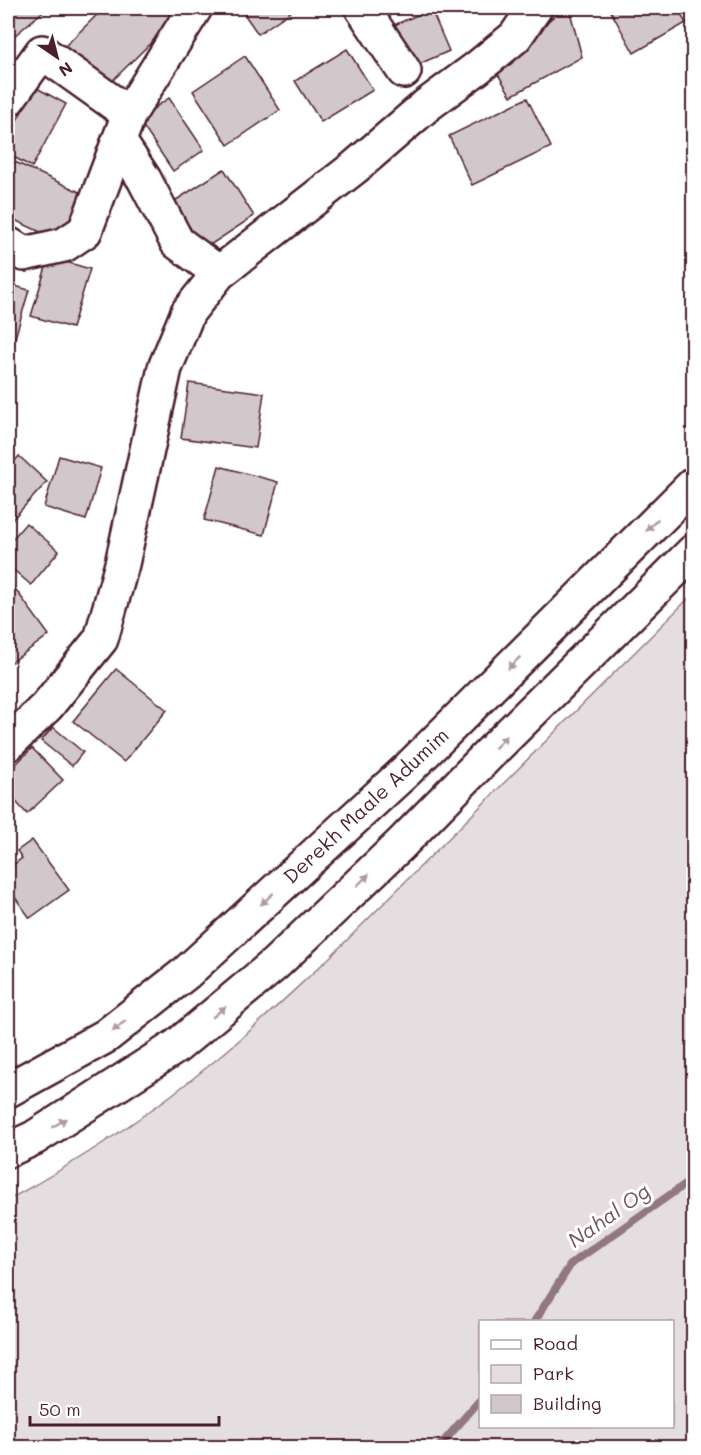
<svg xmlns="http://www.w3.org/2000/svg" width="701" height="1455" font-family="Mali,sans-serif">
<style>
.green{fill:#e5dee0;stroke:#987e86;stroke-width:1.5;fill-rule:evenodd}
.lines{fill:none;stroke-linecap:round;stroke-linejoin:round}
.stream{stroke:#91787e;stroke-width:8}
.building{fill:#d2c7cb;stroke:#4a1f2b;stroke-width:1.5}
.minor-casing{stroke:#4a1f2b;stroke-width:38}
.highway-casing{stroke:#4a1f2b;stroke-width:38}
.minor{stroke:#fff;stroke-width:33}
.highway{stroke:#fff;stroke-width:33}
.oneway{fill:#ae9aa0}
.labels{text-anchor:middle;stroke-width:6;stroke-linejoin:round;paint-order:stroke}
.street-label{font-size:20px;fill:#4a1f2b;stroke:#fff}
.water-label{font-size:21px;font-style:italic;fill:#74535c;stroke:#fff}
</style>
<rect width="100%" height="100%" fill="#fff"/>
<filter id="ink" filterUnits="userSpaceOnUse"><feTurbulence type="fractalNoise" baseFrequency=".0167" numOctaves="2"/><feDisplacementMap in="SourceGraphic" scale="12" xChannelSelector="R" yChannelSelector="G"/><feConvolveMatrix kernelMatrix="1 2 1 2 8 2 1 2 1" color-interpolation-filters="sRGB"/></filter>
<g filter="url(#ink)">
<!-- green -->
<path class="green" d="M 693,594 L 693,1447 L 8,1447 L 8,1200 C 81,1160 152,1113 217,1059 C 256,1027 292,992 329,958 ZM 480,1322 L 672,1322 L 672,1426 L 480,1426 Z"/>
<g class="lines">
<!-- stream -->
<path class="stream" d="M 534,1322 L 571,1264 L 694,1178
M 438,1448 L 480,1400"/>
</g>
<!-- building -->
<path class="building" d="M 8,8 L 47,8 L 13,37 L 8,31 Z
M 104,8 L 175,8 L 181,13 L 103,90 L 62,49 Z
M 240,8 L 296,8 L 258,34 Z
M 564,8 L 569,8 L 582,57 L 511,96 L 493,66 Z
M 609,8 L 677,8 L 686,23 L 634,53 Z
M 431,9 L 449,51 L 410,68 L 392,26 Z
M 347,49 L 373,90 L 321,122 L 295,81 Z
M 245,56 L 280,110 L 228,145 L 193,91 Z
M 35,87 L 66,104 L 32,167 L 8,154 L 8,137 Z
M 169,98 L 204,150 L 173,171 L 138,119 Z
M 527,98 L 551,147 L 472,185 L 449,136 Z
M 15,162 L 82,193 L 60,241 L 8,217 L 8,179 Z
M 224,169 L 254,216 L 204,249 L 173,202 Z
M 49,257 L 90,269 L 72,328 L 31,316 Z
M 8,284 L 29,290 L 15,338 L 8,336 Z
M 189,383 L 264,393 L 256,448 L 181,438 Z
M 19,456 L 47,482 L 8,524 L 8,469 Z
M 59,456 L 101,468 L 86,520 L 44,507 Z
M 219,466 L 278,482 L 264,535 L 204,520 Z
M 26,523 L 59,551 L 31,585 L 8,565 L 8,544 Z
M 8,579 L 49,635 L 9,664 L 8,663 Z
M 116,669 L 167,710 L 124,762 L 73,721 Z
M 53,727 L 83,752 L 72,766 L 41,741 Z
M 32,748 L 63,780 L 27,814 L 8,793 L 8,772 Z
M 32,840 L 69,890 L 30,918 L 8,888 L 8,869 L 22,858 L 17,851 Z"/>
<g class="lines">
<defs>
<path id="minor" d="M 362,8 L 404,71
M 8,99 L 42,52 L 129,114
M 119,141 L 144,179 L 177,242 L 219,273
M 8,244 L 24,254 L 64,245 L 85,231 L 129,114 L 195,8
M 8,744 L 47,706 L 101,639 L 122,564 L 165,368 L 188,312 L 219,273 L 355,167 L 427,105 L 477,68 L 515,37 L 535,8"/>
<path id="highway" d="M 8,1090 L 106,1036 L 186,973 L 407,770 L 694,484
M 8,1150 L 34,1138 L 177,1046 L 275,964 L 401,844 L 492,751 L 694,551"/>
</defs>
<!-- minor casing -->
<use href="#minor" class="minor-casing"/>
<!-- highway casing -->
<use href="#highway" class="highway-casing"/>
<!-- minor -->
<use href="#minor" class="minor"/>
<!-- highway -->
<use href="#highway" class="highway"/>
</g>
<!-- one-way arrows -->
<defs><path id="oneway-solid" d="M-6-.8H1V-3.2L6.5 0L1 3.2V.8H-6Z" transform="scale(1.5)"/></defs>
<g class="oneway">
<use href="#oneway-solid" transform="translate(652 525) rotate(135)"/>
<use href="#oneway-solid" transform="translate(514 663) rotate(135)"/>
<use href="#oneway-solid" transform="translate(501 742) rotate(-45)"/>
<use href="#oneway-solid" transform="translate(363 880) rotate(-44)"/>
<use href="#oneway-solid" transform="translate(267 899) rotate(137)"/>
<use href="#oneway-solid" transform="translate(219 1012) rotate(-40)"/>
<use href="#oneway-solid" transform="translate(119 1026) rotate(142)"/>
<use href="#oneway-solid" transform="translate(59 1123) rotate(-32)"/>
</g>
</g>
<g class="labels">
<!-- street labels -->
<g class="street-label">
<text transform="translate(366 806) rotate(-43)" y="7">Derekh Maale Adumim</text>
</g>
<!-- water labels -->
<g class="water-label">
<text transform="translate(609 1216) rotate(-35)" y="7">Nahal Og</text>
</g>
</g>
<!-- margin -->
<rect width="701" height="1455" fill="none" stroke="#fff" stroke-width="30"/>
<rect x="15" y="15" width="671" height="1425" fill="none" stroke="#4a1f2b" stroke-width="2" filter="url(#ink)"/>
<!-- legend -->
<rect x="479" y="1320" width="195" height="108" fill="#ffffff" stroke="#b7a5aa" stroke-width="1.5"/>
<rect x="491" y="1340" width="30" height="9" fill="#ffffff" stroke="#b7a5aa" stroke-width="1.5"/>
<text x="533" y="1350" font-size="18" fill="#4a1f2b">Road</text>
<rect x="491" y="1365" width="30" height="18" fill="#e5dee0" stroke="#b7a5aa" stroke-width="1.5"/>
<text x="533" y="1380" font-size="18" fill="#4a1f2b">Park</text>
<rect x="491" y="1395" width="30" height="18" fill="#d2c7cb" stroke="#b7a5aa" stroke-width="1.5"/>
<text x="533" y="1410" font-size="18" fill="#4a1f2b">Building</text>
<!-- north arrow -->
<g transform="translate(57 57) rotate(145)" stroke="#ffffff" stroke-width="4.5" paint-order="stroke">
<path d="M0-4.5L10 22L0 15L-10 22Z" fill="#4a1f2b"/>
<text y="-9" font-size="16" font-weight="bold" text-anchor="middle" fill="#4a1f2b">N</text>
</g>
<!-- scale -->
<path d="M30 1416v9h189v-9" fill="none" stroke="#4a1f2b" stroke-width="3"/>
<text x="39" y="1416" font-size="18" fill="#4a1f2b" stroke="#ffffff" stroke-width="4.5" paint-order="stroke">50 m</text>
</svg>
